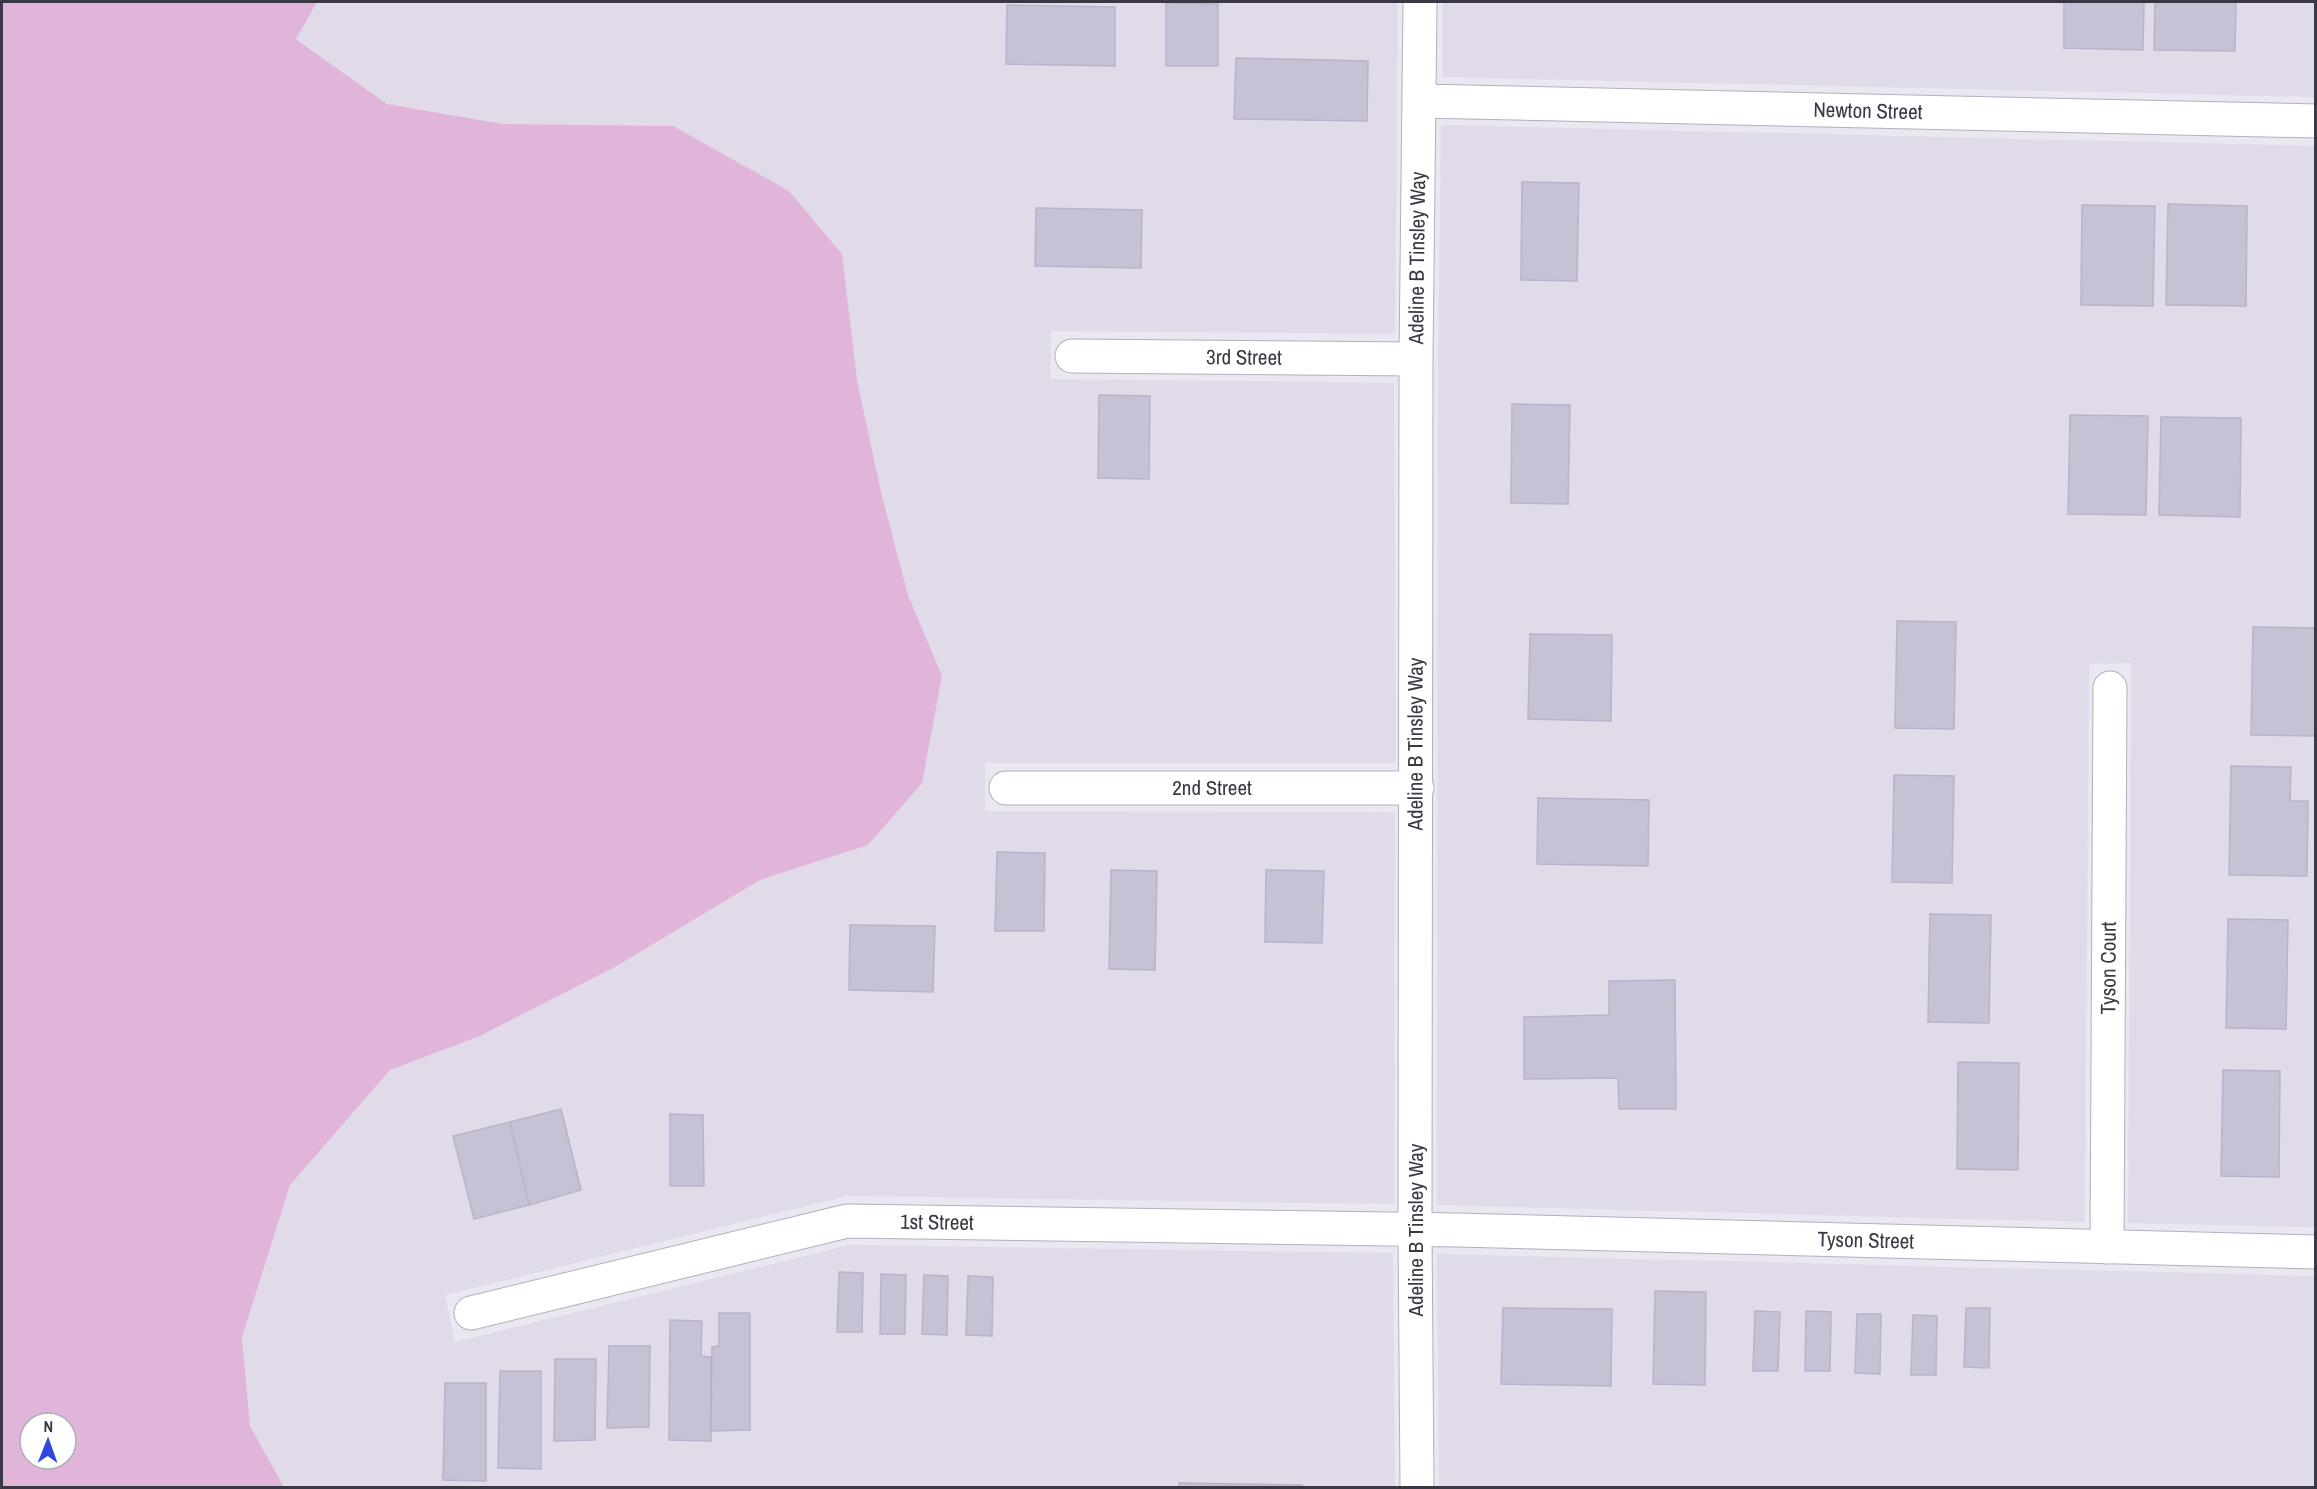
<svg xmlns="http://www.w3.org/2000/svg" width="2317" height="1489" font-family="'Archivo Narrow',sans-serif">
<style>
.residential{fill:#e0dae9}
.green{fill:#e1b5d9;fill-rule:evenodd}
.building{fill:#c7c1d5;stroke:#bbb2cb;stroke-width:1.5}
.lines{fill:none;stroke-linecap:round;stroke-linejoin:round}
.minor-casing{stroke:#b4aebf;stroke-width:35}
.minor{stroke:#fff;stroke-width:33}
.labels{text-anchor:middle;stroke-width:4.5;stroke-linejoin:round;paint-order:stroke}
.street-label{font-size:21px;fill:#3b3744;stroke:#fff}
</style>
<rect width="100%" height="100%" fill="#ebe7f1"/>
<!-- residential -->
<path class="residential" d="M 317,2 L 1398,2 L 1395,334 L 1051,331 L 1050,379 L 1394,383 L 1396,763 L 985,763 L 985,811 L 1395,812 L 1394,1204 L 847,1196 L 445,1295 L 455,1342 L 849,1245 L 1393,1253 L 1395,1487 L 284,1487 L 250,1426 L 242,1337 L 289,1185 L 390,1070 L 480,1036 L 615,967 L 760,880 L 868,845 L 942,676 L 908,595 L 882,496 L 857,380 L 673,126 L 503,124 L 387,104 L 296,38 Z
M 1442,2 L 2315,2 L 2315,97 L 1442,77 Z
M 1441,125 L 2315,146 L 2315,1227 L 2128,1223 L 2131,663 L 2089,664 L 2085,1222 L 1437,1205 L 1438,359 Z
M 1437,1254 L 2315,1276 L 2315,1487 L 1439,1487 Z"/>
<!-- green -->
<path class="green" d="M 2,2 L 317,2 L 296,39 L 387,104 L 503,124 L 673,126 L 789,191 L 842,254 L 857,380 L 882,496 L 908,595 L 942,676 L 922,783 L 868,845 L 760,880 L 615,967 L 480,1036 L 390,1070 L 290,1185 L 242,1337 L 250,1426 L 284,1487 L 2,1487 ZM 30,1423 L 66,1423 L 66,1459 L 30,1459 Z"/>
<!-- building -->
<path class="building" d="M 2064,2 L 2144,2 L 2143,50 L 2064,48 Z
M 2155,2 L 2236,2 L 2235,51 L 2154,50 Z
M 1166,3 L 1218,4 L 1218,66 L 1166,66 Z
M 1007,5 L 1115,7 L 1115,66 L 1006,64 Z
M 1236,58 L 1368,61 L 1367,121 L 1234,119 Z
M 1522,182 L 1579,183 L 1577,281 L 1521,280 Z
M 2168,204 L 2247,206 L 2246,306 L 2166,305 Z
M 2082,205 L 2155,206 L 2153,306 L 2081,305 Z
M 1036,208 L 1142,210 L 1141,268 L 1035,266 Z
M 1099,395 L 1150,396 L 1149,479 L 1098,478 Z
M 1512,404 L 1570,405 L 1568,504 L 1511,503 Z
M 2070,415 L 2148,416 L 2146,515 L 2068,514 Z
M 2161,417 L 2241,418 L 2240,517 L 2159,515 Z
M 1897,621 L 1956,622 L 1954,729 L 1895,728 Z
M 2253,627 L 2316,628 L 2316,736 L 2251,735 Z
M 1530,634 L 1612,635 L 1611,721 L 1528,719 Z
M 2231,766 L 2291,767 L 2290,801 L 2308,801 L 2307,876 L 2229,875 Z
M 1894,775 L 1954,776 L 1952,883 L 1892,882 Z
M 1538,798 L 1649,800 L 1648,866 L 1537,864 Z
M 997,852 L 1045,853 L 1044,931 L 995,931 Z
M 1111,870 L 1157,871 L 1155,970 L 1109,969 Z
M 1266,870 L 1324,871 L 1322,943 L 1265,942 Z
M 1930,914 L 1991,915 L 1989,1023 L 1928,1022 Z
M 2228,919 L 2288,920 L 2286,1029 L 2226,1028 Z
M 850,925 L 935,926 L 933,992 L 849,990 Z
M 1675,980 L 1676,1109 L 1619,1109 L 1618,1078 L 1524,1079 L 1524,1017 L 1609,1015 L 1609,981 Z
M 1958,1062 L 2019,1063 L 2018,1170 L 1957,1169 Z
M 2223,1070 L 2280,1071 L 2279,1177 L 2221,1176 Z
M 561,1109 L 581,1190 L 529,1205 L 510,1122 Z
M 670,1114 L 703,1115 L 704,1186 L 670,1186 Z
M 510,1122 L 529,1205 L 474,1219 L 453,1136 Z
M 839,1272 L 863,1273 L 862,1332 L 837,1332 Z
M 881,1274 L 906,1275 L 905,1334 L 880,1334 Z
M 924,1275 L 948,1276 L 947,1335 L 922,1334 Z
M 968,1276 L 993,1277 L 992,1336 L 966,1335 Z
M 1655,1291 L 1706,1292 L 1705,1385 L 1653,1384 Z
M 1503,1308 L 1612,1309 L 1611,1386 L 1501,1384 Z
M 1966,1308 L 1990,1308 L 1989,1368 L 1964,1367 Z
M 1755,1311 L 1780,1312 L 1778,1371 L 1753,1371 Z
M 1806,1311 L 1831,1312 L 1830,1371 L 1805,1371 Z
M 719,1313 L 750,1313 L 750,1430 L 711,1431 L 712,1347 L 719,1346 Z
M 1857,1314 L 1881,1314 L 1880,1374 L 1855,1373 Z
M 1913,1315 L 1937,1316 L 1936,1375 L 1911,1375 Z
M 670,1320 L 702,1321 L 701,1356 L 711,1357 L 711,1441 L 669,1440 Z
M 609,1346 L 650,1346 L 649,1427 L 607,1428 Z
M 555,1359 L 596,1359 L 595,1440 L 554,1441 Z
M 500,1371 L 541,1371 L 541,1469 L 498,1468 Z
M 445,1383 L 486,1383 L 486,1481 L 443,1480 Z
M 1179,1483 L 1302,1485 L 1302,1488 L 1179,1488 Z"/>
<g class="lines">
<defs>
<g id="minor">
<path id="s1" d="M 1420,101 L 2316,121"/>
<path id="s2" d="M 1072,356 L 1416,359"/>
<path id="s3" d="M 1006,788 L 1417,788"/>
<path id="s4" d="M 2107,1247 L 2110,688"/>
<path id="s5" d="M 471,1313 L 847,1221 L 1457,1230 L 2316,1252"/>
<path id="s6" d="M 1417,1488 L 1415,1229 L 1416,359 L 1420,2"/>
</g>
</defs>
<!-- minor casing -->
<use href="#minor" class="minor-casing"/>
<!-- minor -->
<use href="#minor" class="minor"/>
</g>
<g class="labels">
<!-- street labels -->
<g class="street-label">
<text dy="7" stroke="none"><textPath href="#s1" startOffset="448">Newton Street</textPath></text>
<text dy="7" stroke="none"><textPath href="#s6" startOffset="1230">Adeline B Tinsley Way</textPath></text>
<text dy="7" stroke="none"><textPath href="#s2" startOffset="172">3rd Street</textPath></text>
<text dy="7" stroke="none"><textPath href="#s6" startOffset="744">Adeline B Tinsley Way</textPath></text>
<text dy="7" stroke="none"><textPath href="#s3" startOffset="206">2nd Street</textPath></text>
<text dy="7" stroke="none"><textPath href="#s4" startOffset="279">Tyson Court</textPath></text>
<text dy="7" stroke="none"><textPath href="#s5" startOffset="477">1st Street</textPath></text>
<text transform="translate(1416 1230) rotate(-90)" y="7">Adeline B Tinsley Way</text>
<text dy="7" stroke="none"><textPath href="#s5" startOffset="1406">Tyson Street</textPath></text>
</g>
</g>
<!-- border -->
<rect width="2317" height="1489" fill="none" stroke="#3b3744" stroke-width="6"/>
<!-- north arrow -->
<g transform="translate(48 1441) rotate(1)"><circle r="28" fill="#ffffff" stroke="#b1afb4" stroke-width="1.5"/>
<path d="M0-4.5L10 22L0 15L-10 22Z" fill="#3046df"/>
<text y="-9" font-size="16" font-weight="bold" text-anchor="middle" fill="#3b3744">N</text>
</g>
</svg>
